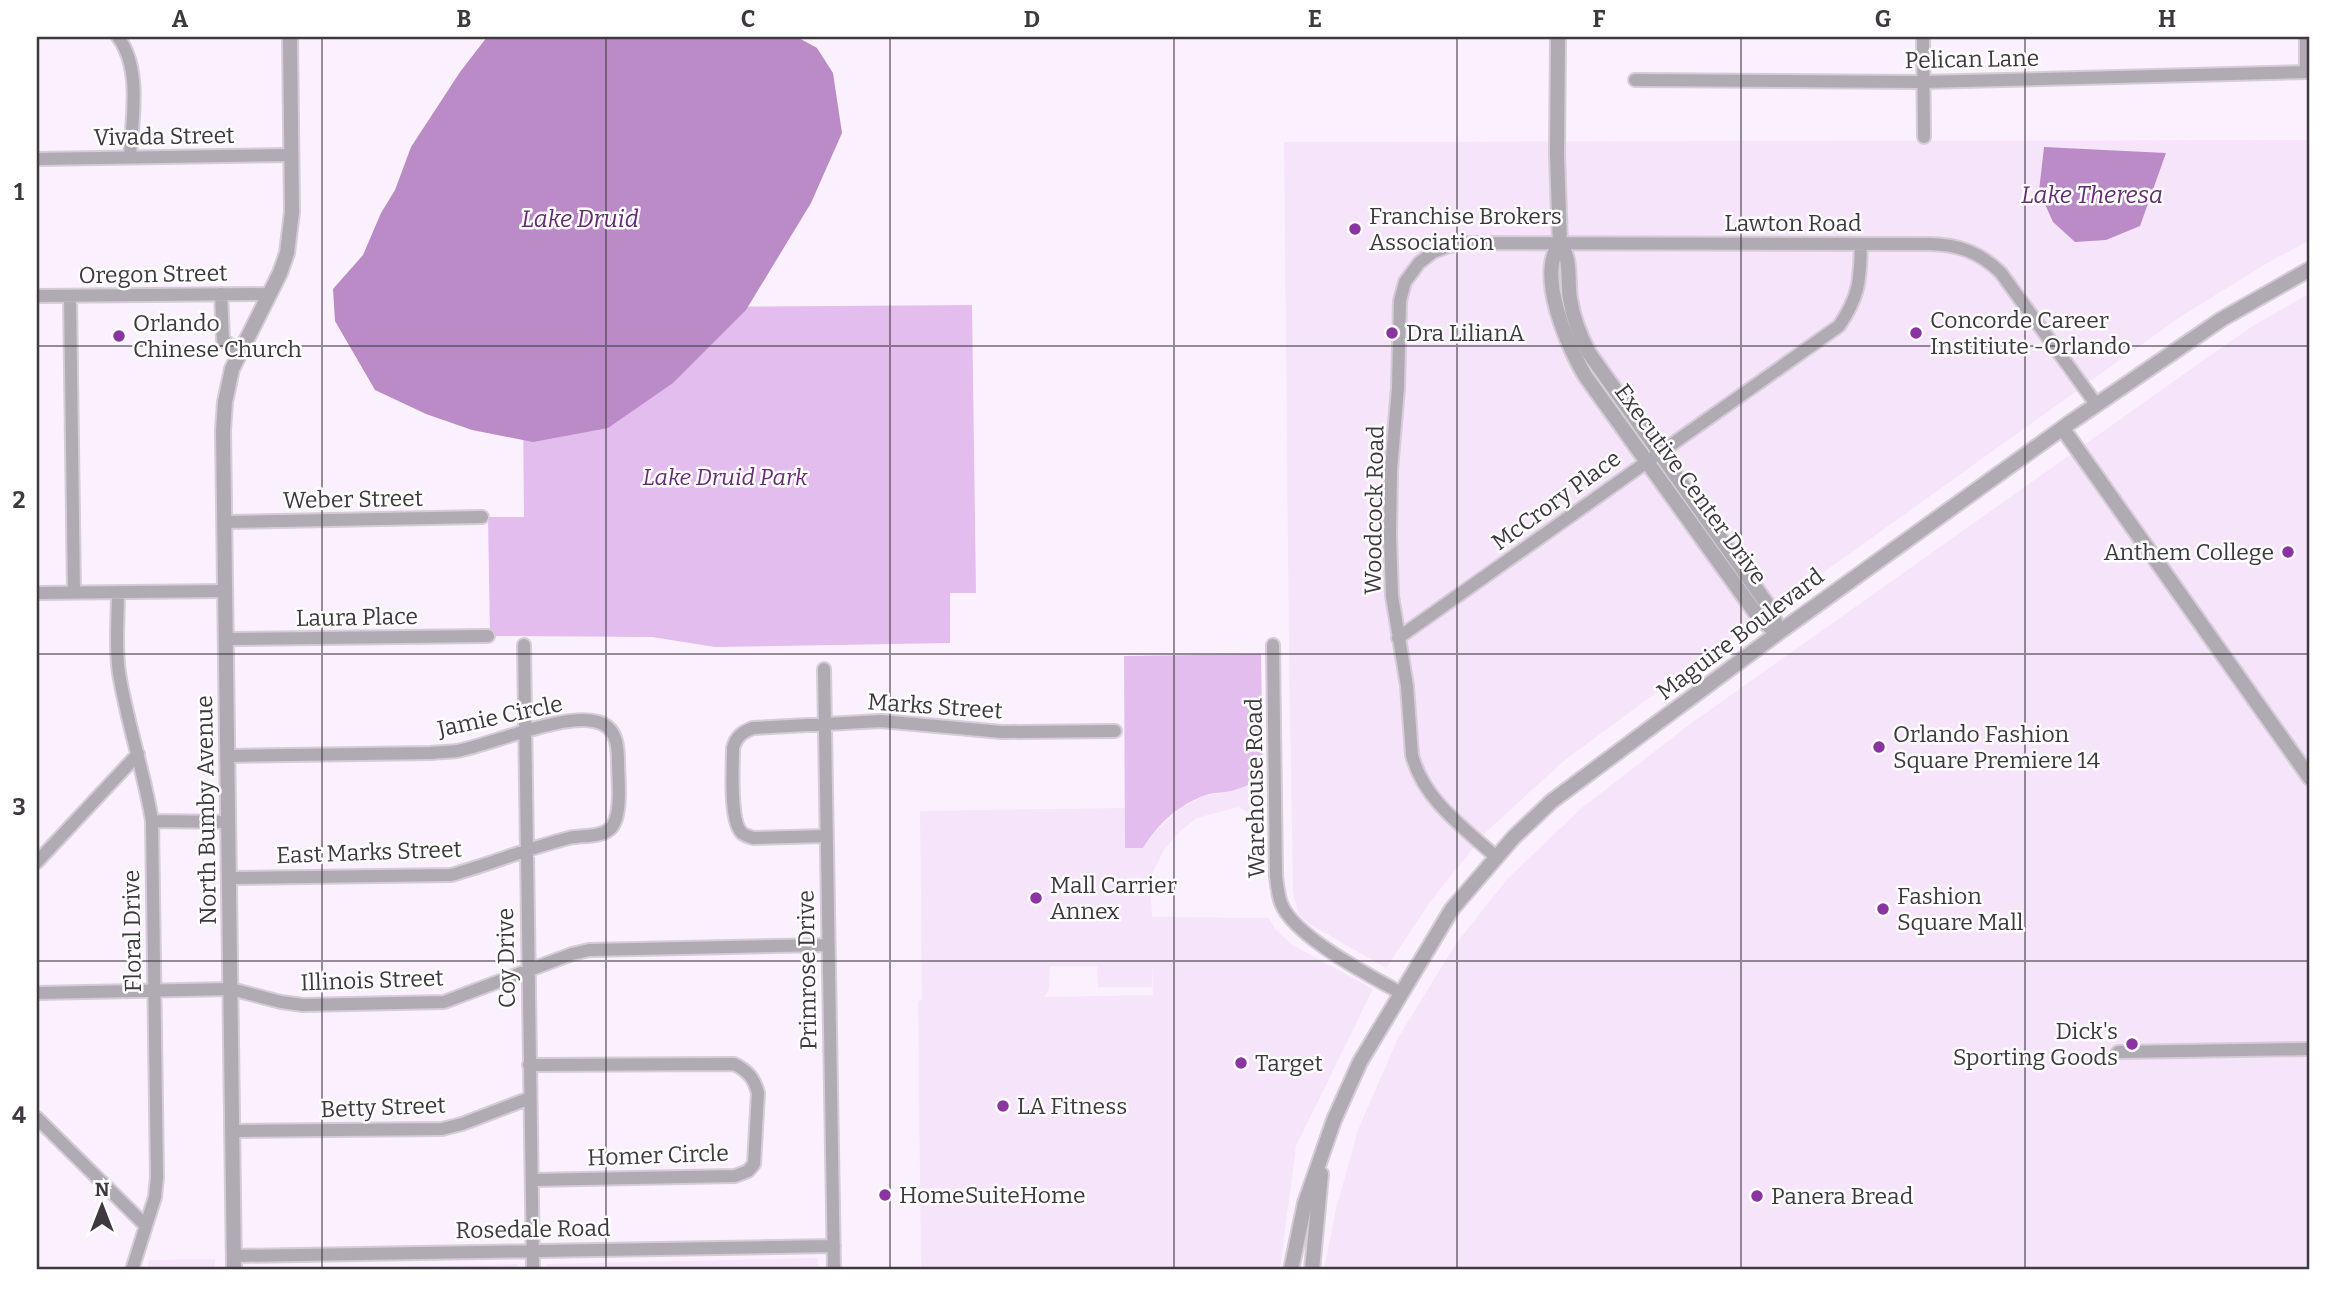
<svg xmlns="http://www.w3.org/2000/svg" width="2347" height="1307" font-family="Bitter,serif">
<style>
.built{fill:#f6e4fb;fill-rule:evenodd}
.green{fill:#e3bdee}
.water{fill:#ba8bc7}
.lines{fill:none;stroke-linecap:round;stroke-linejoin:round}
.minor-casing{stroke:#d5ccd8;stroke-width:16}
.tertiary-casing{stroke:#d5ccd8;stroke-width:18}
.minor{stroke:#b0abb2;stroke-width:12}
.tertiary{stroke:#b0abb2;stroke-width:14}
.grid{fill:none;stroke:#3e393f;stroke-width:2;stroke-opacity:0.55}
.poi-dot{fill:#8a34a1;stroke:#fff;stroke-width:2.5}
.labels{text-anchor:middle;stroke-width:5;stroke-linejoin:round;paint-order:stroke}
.street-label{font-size:23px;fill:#3e393f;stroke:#fff}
.poi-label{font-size:23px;fill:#3e393f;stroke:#fff;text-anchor:start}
.park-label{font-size:23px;font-style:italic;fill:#672e77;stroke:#fff}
.water-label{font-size:24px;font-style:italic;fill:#652b74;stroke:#fff}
.neatline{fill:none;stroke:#3e393f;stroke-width:2.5}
.grid-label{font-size:23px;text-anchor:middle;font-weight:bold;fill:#3e393f}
</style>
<rect width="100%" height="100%" fill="#fbf1fe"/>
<!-- built -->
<path class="built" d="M 2310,140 L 2310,240 L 2269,262 L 2180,317 L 1672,681 L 1565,760 L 1486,832 L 1430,902 L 1386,968 L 1308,923 L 1298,913 L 1293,892 L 1289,654 L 1284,142 Z
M 2310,293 L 2310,1270 L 1324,1270 L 1336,1209 L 1358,1130 L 1398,1038 L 1455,945 L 1508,878 L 1583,807 L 1690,724 L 2208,357 L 2251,327 Z
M 1263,776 L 1264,822 L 1238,807 L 1197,818 L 1179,832 L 1164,850 L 1150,878 L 1152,917 L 1269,918 L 1275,929 L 1291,944 L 1373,989 L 1296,1146 L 1280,1270 L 921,1270 L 918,1001 L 922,1000 L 920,811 L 1125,808 L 1125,848 L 1143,848 L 1152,834 L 1182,807 L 1204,796 L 1237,790 ZM 1152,962 L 1153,995 L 1044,997 L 1049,990 L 1050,966 L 1097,966 L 1098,987 L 1152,987 Z
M 818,1258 L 818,1270 L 546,1270 L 546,1264 Z
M 215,1259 L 215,1270 L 147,1270 L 149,1260 Z
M 518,1264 L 518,1270 L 267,1270 Z"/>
<!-- green -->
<path class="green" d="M 972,305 L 976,593 L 950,593 L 950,643 L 715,647 L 652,637 L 490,636 L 488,517 L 524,517 L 522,308 Z
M 1261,654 L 1263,776 C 1255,781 1247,786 1238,789 C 1228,793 1216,792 1206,795 C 1179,804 1157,825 1143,848 L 1125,848 L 1124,656 Z"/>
<!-- water -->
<path class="water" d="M 487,37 L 797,37 L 817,48 L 833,73 L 842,133 L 811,203 L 746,310 L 673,383 L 608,428 L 533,442 L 472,430 L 426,414 L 375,390 L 335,321 L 333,289 L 363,255 L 381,213 L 395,190 L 411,147 L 460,72 Z
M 2044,147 L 2166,153 L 2140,226 L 2106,240 L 2075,242 L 2053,222 L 2039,191 Z"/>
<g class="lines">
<defs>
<path id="minor" d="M 118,37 C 142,69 132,119 130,157
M 1923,37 L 1924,137
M 2306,37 L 2306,72
M 1635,80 L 1923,82 L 2310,72
M 37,159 L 292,155
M 221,294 L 223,340 L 239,351
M 37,296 L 270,294
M 70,296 L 74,593
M 225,522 L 482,517
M 118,592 C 118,619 115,647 119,673 C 127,723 144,771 152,821 L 157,1177 L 155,1197 L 132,1270
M 37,593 L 225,591
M 1398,638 L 1839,326 C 1860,295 1860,280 1861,244
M 227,639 L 488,636
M 524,645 L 533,1270
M 1273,645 L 1276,876 C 1277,885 1278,895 1281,903 C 1293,936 1370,976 1401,993
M 824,669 L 834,1270
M 228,756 L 431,753 C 439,752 449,752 457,751 C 493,744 564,712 598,722 C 616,727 618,745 618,761 C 618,778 623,817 610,829 C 599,838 582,835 569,838 C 528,848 491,864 451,875 L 230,878
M 152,821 L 229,822
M 826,836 L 753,838 C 750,837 744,835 742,833 C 729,821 733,767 733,748 C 736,737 742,732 753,728 L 881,721 L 1002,732 L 1115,731
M 1495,856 C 1463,827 1423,799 1412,755 L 1407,686 L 1392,596 L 1390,536 L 1391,470 L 1398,388 L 1400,301 L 1405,282 L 1419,263 L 1433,252 L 1458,243 L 1928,244 C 1957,244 1980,252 2001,273 L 2096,404
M 37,862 L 138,754
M 37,993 L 231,989 L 281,1002 L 303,1005 L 444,1002 L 572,954 L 589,950 L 827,945
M 2118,1052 L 2310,1049
M 529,1065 L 734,1064 C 748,1071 754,1078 758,1093 L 754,1164 L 748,1171 L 735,1176 L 532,1180
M 37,1118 L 145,1225
M 233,1131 L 442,1129 L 462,1124 L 530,1098
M 233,1256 L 834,1246"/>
<path id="tertiary" d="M 1558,37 L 1557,155 L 1560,244 C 1536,274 1568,348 1586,377 L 1760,619 L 1778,633
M 1560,244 C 1572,260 1567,280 1570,299 C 1573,318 1580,336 1589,353 L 1772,611 L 1778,633
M 2063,429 L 2310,778
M 234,1270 L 223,431 L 225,402 L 232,369 L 280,273 L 287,253 L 292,212 L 290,37
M 1291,1270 L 1305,1203 L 1334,1120 L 1360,1062 L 1452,909 L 1514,837 L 1552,801 L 1778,633 L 2071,422 L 2222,319 L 2310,269
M 1312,1270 L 1321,1174"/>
</defs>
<!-- minor casing -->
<use href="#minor" class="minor-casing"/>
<!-- tertiary casing -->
<use href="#tertiary" class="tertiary-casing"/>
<!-- minor -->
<use href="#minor" class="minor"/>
<!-- tertiary -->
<use href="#tertiary" class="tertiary"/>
</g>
<!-- grid -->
<path class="grid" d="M 322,37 L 322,1270M 606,37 L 606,1270M 890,37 L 890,1270M 1174,37 L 1174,1270M 1457,37 L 1457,1270M 1741,37 L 1741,1270M 2025,37 L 2025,1270M 37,346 L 2310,346M 37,654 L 2310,654M 37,961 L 2310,961"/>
<!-- markers -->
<g class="poi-dot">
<circle cx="1355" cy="229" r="7"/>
<circle cx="1392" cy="333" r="7"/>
<circle cx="1916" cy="333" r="7"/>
<circle cx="119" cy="336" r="7"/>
<circle cx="2288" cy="552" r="7"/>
<circle cx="1879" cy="747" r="7"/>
<circle cx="1036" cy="898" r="7"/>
<circle cx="1883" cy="909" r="7"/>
<circle cx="2132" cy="1044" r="7"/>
<circle cx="1241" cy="1063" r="7"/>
<circle cx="1003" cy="1106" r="7"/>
<circle cx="885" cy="1195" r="7"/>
<circle cx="1757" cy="1196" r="7"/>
</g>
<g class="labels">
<!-- street labels -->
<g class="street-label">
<text transform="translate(1972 59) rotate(-1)" y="8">Pelican Lane</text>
<text transform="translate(164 136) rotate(-1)" y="8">Vivada Street</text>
<text x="1793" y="231">Lawton Road</text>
<text transform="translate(153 274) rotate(-1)" y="8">Oregon Street</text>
<text transform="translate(1691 484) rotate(54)" y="8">Executive Center Drive</text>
<text transform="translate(353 499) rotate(-1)" y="8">Weber Street</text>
<text transform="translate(1556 500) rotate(-36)" y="8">McCrory Place</text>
<text transform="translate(1374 510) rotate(-89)" y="8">Woodcock Road</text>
<text transform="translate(357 617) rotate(-1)" y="8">Laura Place</text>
<text transform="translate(1740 634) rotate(-37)" y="8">Maguire Boulevard</text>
<text transform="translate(935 706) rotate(4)" y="8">Marks Street</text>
<text transform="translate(500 716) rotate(-12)" y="8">Jamie Circle</text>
<text transform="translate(1255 788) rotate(-91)" y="8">Warehouse Road</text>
<text transform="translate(206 810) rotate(-91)" y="8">North Bumby Avenue</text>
<text transform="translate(369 852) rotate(-2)" y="8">East Marks Street</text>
<text transform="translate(132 931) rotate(-91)" y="8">Floral Drive</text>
<text transform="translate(506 958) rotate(-91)" y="8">Coy Drive</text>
<text transform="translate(807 970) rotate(-91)" y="8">Primrose Drive</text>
<text transform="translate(372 980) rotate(-2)" y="8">Illinois Street</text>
<text transform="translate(383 1107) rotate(-2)" y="8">Betty Street</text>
<text transform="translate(658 1155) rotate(-2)" y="8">Homer Circle</text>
<text transform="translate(533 1229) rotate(-1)" y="8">Rosedale Road</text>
</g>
<!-- poi labels -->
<g class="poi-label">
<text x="1369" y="224">Franchise Brokers<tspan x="1369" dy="26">Association</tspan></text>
<text x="1930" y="328">Concorde Career<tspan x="1930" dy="26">Institiute -Orlando</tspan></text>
<text x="133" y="331">Orlando<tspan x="133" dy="26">Chinese Church</tspan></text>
<text x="1406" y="341">Dra LilianA</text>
<text x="2274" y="560" text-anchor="end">Anthem College</text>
<text x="1893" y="742">Orlando Fashion<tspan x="1893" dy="26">Square Premiere 14</tspan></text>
<text x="1050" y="893">Mall Carrier<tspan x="1050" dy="26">Annex</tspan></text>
<text x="1897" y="904">Fashion<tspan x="1897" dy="26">Square Mall</tspan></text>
<text x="2118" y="1039" text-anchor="end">Dick's<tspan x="2118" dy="26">Sporting Goods</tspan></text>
<text x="1255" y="1071">Target</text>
<text x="1017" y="1114">LA Fitness</text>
<text x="899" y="1203">HomeSuiteHome</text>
<text x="1771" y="1204">Panera Bread</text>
</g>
<!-- park labels -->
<g class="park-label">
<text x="725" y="485">Lake Druid Park</text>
</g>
<!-- water labels -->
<g class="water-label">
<text x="2092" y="203">Lake Theresa</text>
<text x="580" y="227">Lake Druid</text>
</g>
</g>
<!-- border -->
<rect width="2347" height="1307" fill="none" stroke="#ffffff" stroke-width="77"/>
<!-- north arrow -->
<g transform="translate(102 1206)" stroke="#ffffff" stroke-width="5" paint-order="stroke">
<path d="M0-5L12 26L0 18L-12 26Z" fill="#3e393f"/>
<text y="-10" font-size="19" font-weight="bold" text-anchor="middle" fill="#3e393f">N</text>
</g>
<rect x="38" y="38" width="2270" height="1230" class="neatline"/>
<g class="grid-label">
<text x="180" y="27">A</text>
<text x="464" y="27">B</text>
<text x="748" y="27">C</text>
<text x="1032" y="27">D</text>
<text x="1315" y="27">E</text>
<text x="1599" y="27">F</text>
<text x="1883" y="27">G</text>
<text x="2167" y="27">H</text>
<text x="19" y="200">1</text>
<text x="19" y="508">2</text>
<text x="19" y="815">3</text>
<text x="19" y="1123">4</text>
</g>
</svg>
